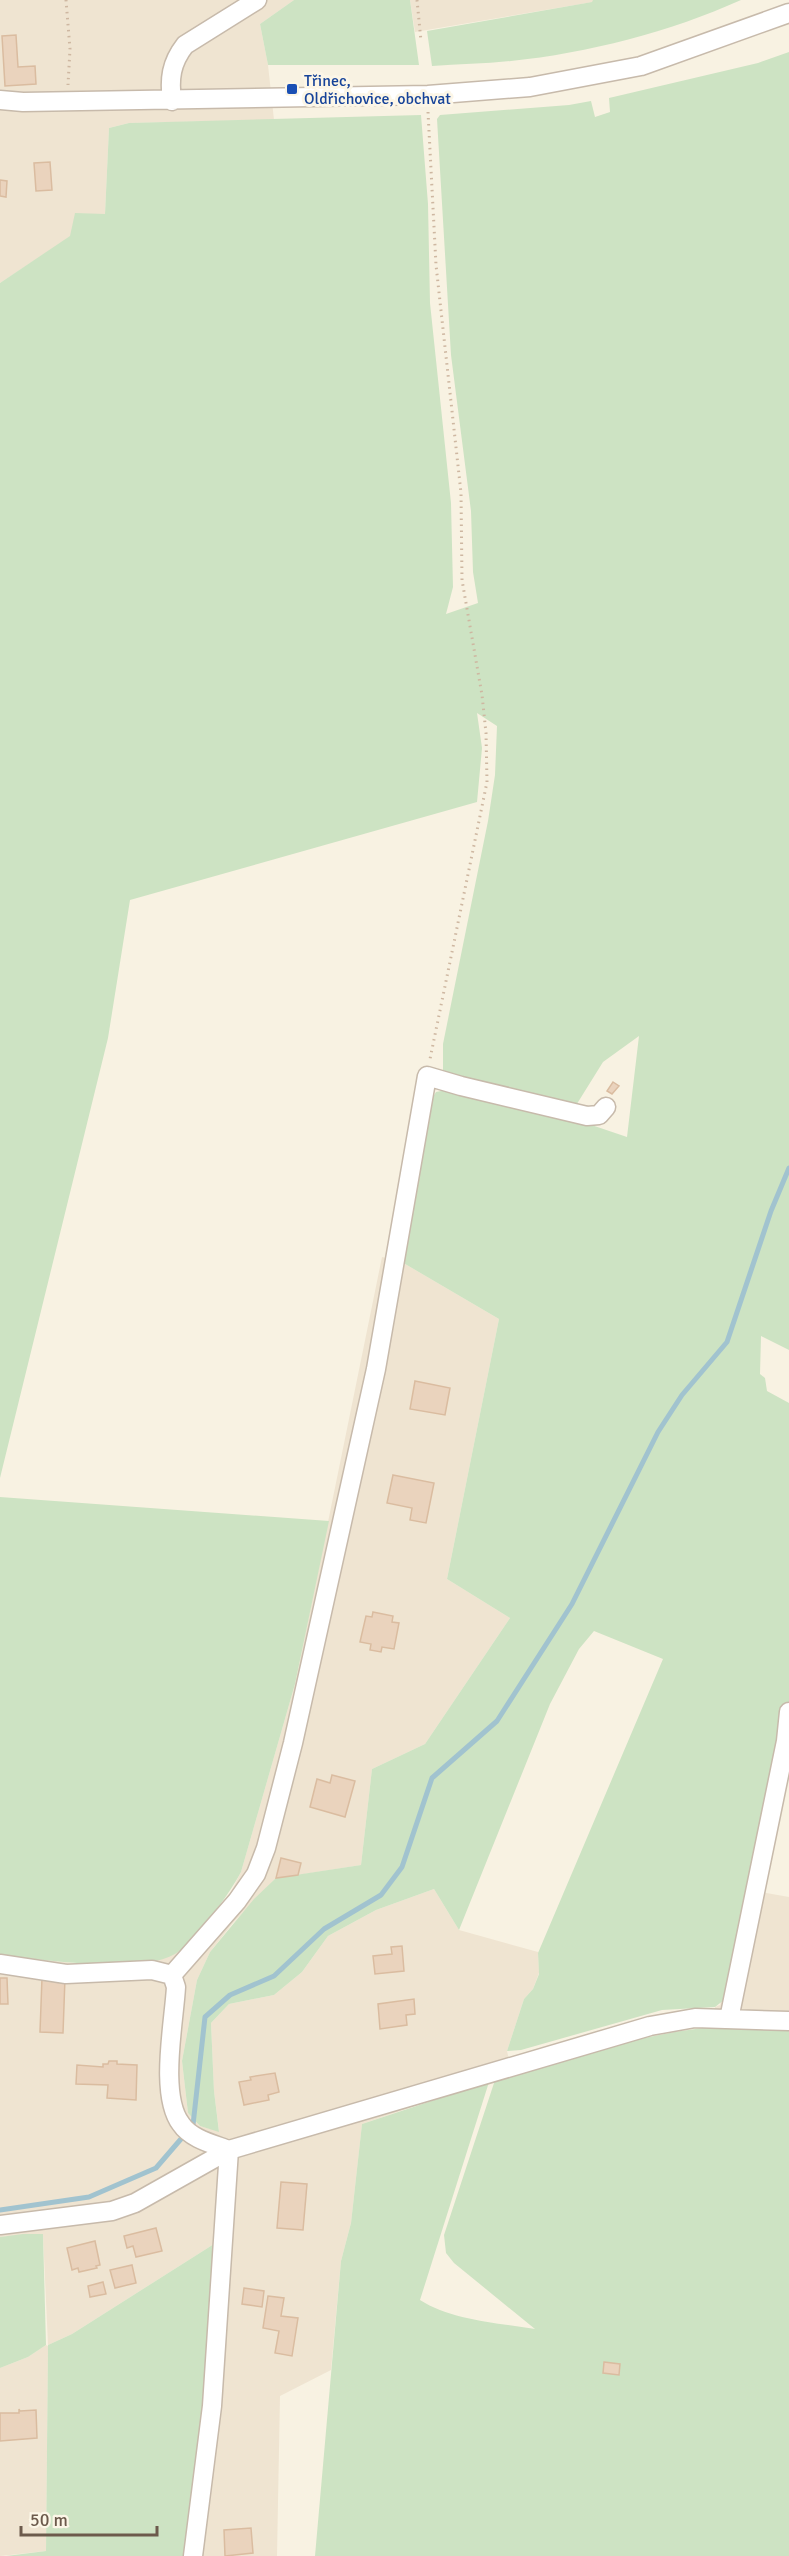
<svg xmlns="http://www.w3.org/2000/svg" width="789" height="2556" font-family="Signika,sans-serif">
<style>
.residential{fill:#efe4d1}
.green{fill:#cde3c3}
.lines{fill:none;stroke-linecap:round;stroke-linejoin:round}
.stream{stroke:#a1c3cf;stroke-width:5}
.building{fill:#ead3bd;stroke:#dabca0;stroke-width:1.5}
.minor-casing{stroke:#c7baab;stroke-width:21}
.path{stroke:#ceb7a1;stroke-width:3;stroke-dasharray:1.5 4.5;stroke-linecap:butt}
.minor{stroke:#fff;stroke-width:18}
.transit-dot{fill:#1a4fb4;stroke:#fcf6e7;stroke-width:2}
.labels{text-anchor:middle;stroke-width:6;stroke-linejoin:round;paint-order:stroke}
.transit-label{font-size:16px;fill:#164399;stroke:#fcf6e7;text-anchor:start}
</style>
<rect width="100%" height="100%" fill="#f8f2e2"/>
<!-- residential -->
<path class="residential" d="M 0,0 L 294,0 L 260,24 L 268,65 L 274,120 L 129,123 L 109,128 L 105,214 L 0,283 Z
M 410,0 L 593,0 L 593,2 L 415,32 Z
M 382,1257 L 400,1261 L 499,1319 L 447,1579 L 510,1618 L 425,1744 L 372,1769 L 361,1865 L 298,1875 L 301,1863 L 281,1858 L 276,1878 L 233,1923 L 210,1952 L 197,1980 L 182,2061 L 188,2113 L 200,2126 L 219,2131 L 214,2091 L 211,2023 L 229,2004 L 274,1995 L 302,1972 L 328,1936 L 376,1910 L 434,1889 L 459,1930 L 538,1952 L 539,1973 L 533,1989 L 524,1999 L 507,2051 L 512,2073 L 362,2124 L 351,2223 L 341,2261 L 331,2370 L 280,2396 L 277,2556 L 188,2556 L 214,2244 L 72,2334 L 48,2345 L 43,2234 L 0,2237 L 0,1955 L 92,1965 L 190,1940 L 230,1894 L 241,1872 L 295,1684 Z
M 749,1890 L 789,1897 L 789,2029 L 713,2027 L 715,2007 L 720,2005 Z
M 46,2345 L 48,2346 L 46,2551 L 0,2556 L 0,2368 L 28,2357 Z"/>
<!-- green -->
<path class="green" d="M 294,0 L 410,0 L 419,65 L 268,65 L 260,24 Z
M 593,0 L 741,0 C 670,32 588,53 511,61 C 485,64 458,64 432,66 L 427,31 L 592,2 Z
M 789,52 L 789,1350 L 761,1336 L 760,1374 L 765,1378 L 767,1391 L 789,1403 L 789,1710 L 724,2000 L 715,2007 L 662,2010 L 521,2050 L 507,2051 L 524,1999 L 533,1989 L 539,1974 L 538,1953 L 663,1659 L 594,1631 L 579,1649 L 550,1704 L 459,1930 L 434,1889 L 376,1910 L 328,1936 L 302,1972 L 274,1995 L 229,2004 L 211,2023 L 214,2091 L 219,2132 L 200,2126 L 188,2113 L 182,2061 L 197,1980 L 210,1952 L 254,1899 L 276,1878 L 361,1865 L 372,1769 L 425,1744 L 510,1618 L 447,1579 L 499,1319 L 400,1261 L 430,1102 L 436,1092 L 446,1090 L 556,1113 L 627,1137 L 639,1036 L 603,1062 L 575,1107 L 460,1080 L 443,1070 L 443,1044 L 488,821 L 495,775 L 497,726 L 477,713 L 482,748 L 477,802 L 130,900 L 108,1038 L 0,1478 L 0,283 L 70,236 L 75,213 L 105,214 L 109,128 L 129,123 L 421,115 L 428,204 L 430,303 L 451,503 L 453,587 L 446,614 L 478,603 L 473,572 L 471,511 L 451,355 L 437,119 L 440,115 L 569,105 L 591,101 L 595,117 L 610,112 L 609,98 L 758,63 Z
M 0,1497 L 329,1521 L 295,1684 L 241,1872 C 230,1893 197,1939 178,1952 C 144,1976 42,1959 0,1955 Z
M 713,2027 L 789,2029 L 789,2556 L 315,2556 L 341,2261 L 351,2223 L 362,2124 L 489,2082 L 420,2300 C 451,2320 498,2323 535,2329 L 454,2263 L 446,2253 L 444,2235 L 495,2080 C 566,2058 639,2034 713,2027 Z
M 23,2234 L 43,2234 L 46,2345 L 28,2357 L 0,2368 L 0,2237 Z
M 214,2244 L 203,2412 L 188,2556 L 6,2556 L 46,2551 L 48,2345 L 72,2334 Z"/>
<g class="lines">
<!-- stream -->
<path class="stream" d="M 0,2210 L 89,2197 L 156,2168 L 193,2125 L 205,2017 L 230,1995 L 274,1976 L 324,1929 L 381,1895 L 402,1867 L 432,1778 L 497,1721 L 572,1604 L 658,1432 L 682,1395 L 727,1342 L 771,1211 L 789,1168"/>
</g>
<!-- building -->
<path class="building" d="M 16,35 L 18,67 L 35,66 L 36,84 L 5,86 L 2,36 Z
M 50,162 L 52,190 L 36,191 L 34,163 Z
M 0,180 L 7,181 L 6,197 L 0,196 Z
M 613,1082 L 619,1086 L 612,1094 L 607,1091 Z
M 415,1381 L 450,1388 L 445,1415 L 410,1409 Z
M 393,1475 L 434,1483 L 426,1523 L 410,1520 L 412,1508 L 387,1503 Z
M 373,1612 L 393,1616 L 392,1622 L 399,1623 L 394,1649 L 382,1647 L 381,1652 L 370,1650 L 371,1644 L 360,1642 L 366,1616 L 372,1617 Z
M 332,1775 L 355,1781 L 345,1817 L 310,1807 L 317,1779 L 330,1783 Z
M 281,1858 L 301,1863 L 298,1875 L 276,1878 Z
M 402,1946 L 404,1971 L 375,1974 L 373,1956 L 392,1954 L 391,1947 Z
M 0,1978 L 7,1978 L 8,2004 L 0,2004 Z
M 42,1978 L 65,1978 L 63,2033 L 40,2032 Z
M 414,1999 L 415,2014 L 406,2015 L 407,2025 L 380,2029 L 378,2004 Z
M 109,2061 L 117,2061 L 117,2064 L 137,2065 L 136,2100 L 107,2098 L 108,2085 L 76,2084 L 77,2065 L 103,2067 L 103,2064 L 108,2064 Z
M 275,2073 L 279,2092 L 268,2095 L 269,2100 L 244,2105 L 239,2082 L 251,2080 L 250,2077 Z
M 281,2182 L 307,2184 L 303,2230 L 277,2228 Z
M 156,2228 L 162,2251 L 136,2257 L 133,2246 L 127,2248 L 124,2236 Z
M 95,2241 L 100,2265 L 96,2266 L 97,2268 L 79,2272 L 78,2268 L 72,2270 L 67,2248 Z
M 132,2265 L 136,2283 L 115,2288 L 110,2270 Z
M 103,2282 L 106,2294 L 90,2297 L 88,2286 Z
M 244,2288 L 264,2291 L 262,2307 L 242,2304 Z
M 268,2296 L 284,2298 L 281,2316 L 298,2318 L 292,2356 L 275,2353 L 279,2331 L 263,2328 Z
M 604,2362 L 620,2364 L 619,2375 L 603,2373 Z
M 19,2409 L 20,2411 L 36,2410 L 37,2438 L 0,2441 L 0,2413 L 19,2413 Z
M 251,2528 L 253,2553 L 225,2556 L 224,2530 Z"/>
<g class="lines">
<defs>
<path id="minor" d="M 0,100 L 23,102 L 428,95 L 530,87 L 641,66 L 789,13
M 172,101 C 169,79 171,63 185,45 L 257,0
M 0,1964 L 66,1974 L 152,1970 L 172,1975 L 176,1987 C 174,2023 159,2095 181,2124 C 191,2139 213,2144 229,2150
M 172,1975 L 237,1901 L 256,1874 L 266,1848 L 293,1743 L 376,1369 L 427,1076 L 461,1086 L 587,1116 L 599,1115 L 606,1107
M 729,2019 L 786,1741 L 789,1712
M 0,2225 L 112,2211 L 135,2203 L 229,2150 L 650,2026 L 695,2018 L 789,2021
M 193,2556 L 212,2406 L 229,2150"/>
</defs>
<!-- minor casing -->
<use href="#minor" class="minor-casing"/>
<!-- path -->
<path class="path" d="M 66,0 L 70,49 L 68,85
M 417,0 L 421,41
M 428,112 L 436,265 L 461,493 L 462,580 L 482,695 L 486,733 L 487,782 L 430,1059"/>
<!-- minor -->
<use href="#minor" class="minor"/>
</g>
<!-- markers -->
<rect class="transit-dot" x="286" y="83" width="12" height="12" rx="3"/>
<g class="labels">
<!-- transit labels -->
<g class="transit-label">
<text x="304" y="86">Třinec,<tspan x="304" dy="18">Oldřichovice, obchvat</tspan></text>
</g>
</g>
<!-- scale -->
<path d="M21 2526v9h136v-9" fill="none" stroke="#6c5a4c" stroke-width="3"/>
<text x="30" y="2526" font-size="18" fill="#6c5a4c" stroke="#fcf6e7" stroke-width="4.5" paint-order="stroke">50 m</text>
</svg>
